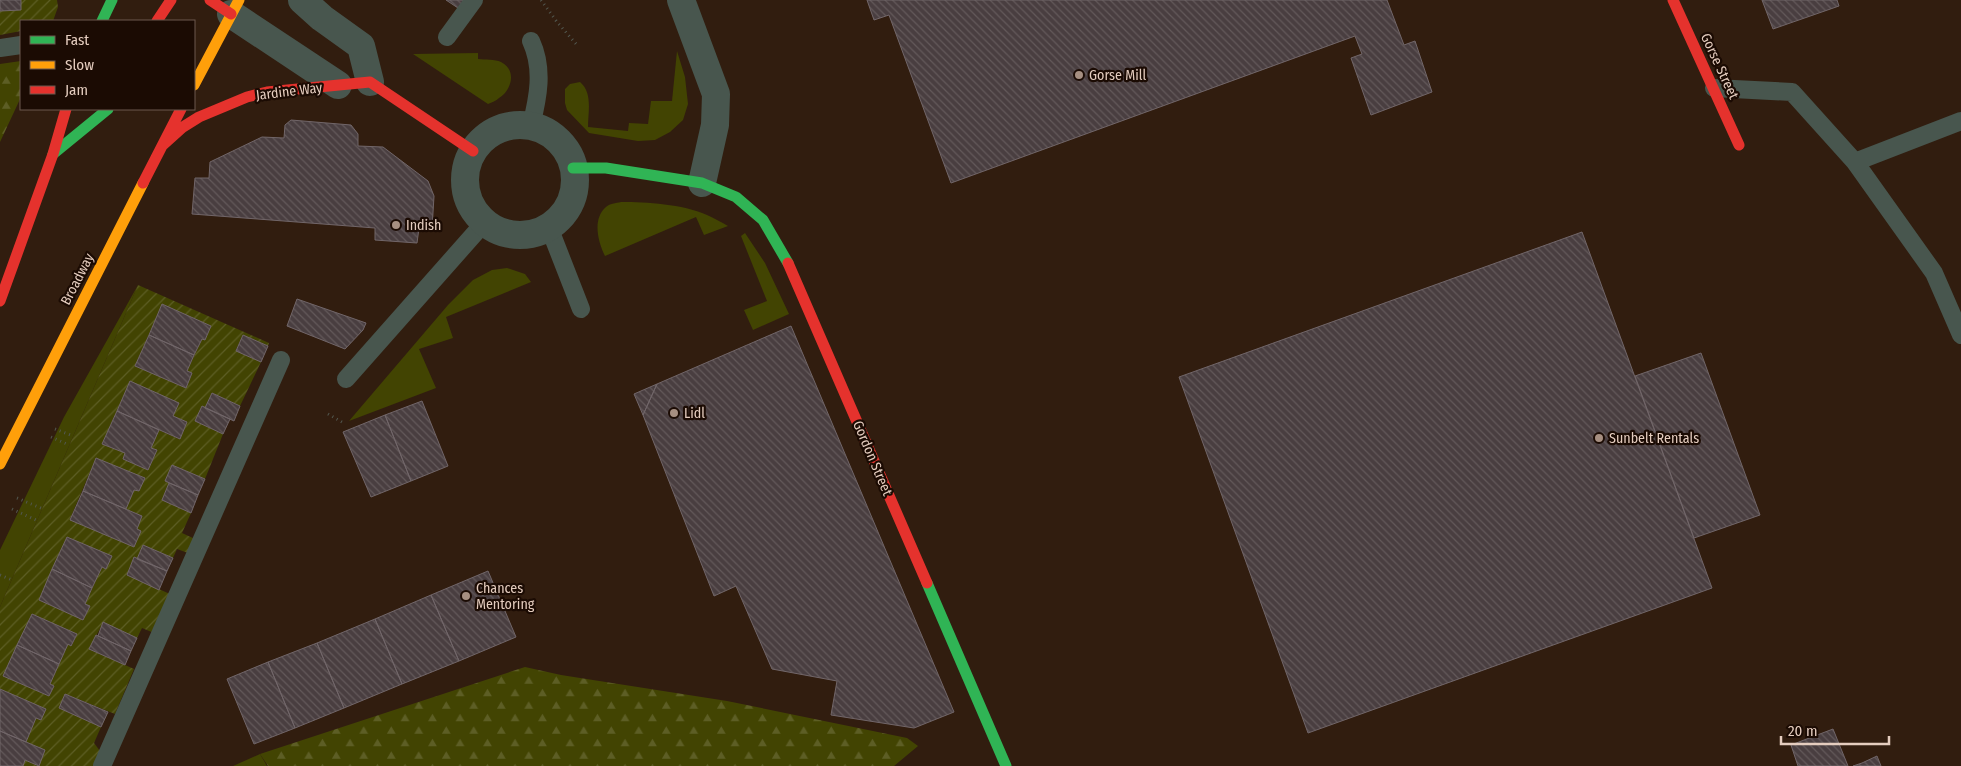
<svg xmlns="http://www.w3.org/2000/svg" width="1961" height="766" font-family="'Fira Sans Condensed',sans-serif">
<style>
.grass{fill:#424402}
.forest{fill:url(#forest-firs)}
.garden{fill:url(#garden-furrows);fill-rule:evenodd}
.building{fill:url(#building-back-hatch);stroke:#716669}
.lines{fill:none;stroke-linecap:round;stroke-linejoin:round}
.path{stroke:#535850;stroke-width:3;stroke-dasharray:1 4;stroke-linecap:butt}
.lane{stroke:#48564e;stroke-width:18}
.street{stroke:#48564e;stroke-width:28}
.fast{stroke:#30b455;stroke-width:11}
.slow{stroke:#ff9f0a;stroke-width:11}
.jam{stroke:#e5322d;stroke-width:11}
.poi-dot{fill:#a68f81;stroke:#1b0b03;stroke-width:2}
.labels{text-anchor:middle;stroke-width:4.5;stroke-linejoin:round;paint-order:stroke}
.street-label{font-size:14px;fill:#e5cdbf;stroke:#1b0b03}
.poi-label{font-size:14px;fill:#e5cdbf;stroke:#1b0b03;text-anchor:start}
</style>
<defs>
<pattern id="forest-firs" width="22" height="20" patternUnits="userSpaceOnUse" patternTransform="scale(1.25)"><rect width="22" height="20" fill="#424402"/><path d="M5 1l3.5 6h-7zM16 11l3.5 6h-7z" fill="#5d5e25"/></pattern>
<pattern id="garden-furrows" width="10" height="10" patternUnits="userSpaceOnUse" patternTransform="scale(1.25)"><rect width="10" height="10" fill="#424402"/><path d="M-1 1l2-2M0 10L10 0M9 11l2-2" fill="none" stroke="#5d5e25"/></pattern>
<pattern id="building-back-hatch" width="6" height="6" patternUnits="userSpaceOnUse" patternTransform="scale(1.25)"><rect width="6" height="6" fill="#493e40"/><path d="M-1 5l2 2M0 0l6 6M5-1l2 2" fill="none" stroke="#63595a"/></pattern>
</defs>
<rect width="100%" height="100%" fill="#311d0f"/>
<!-- grass -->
<path class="grass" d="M 677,51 L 685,77 L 688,104 L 683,120 L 670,132 L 655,140 L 638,141 L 589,133 L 567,110 L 565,103 L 565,89 L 570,84 L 580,82 C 593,93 588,112 588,127 L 628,131 L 629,123 L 648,124 L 651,101 L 672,101 Z
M 478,53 L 478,59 C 485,60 495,59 501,62 C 517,70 512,90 499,98 C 496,101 492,102 488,104 L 413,54 Z
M 621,202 C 647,202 682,204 707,215 C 714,218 721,222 728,226 L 704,235 L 696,217 L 605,256 C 598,242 592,219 606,207 C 609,204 616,203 621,202 Z
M 745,233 L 765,263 L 789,314 L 753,330 L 744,310 L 767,301 L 741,236 Z
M 507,268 L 525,274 L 531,282 L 446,317 L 453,338 L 419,349 L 436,388 L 349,421 L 448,305 L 473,280 L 492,270 Z
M 138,285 L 0,607 L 0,550 L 64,417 Z
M 260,754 L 267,766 L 233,766 Z"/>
<!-- forest -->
<path class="forest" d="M 21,61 L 21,97 L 0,142 L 0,64 Z
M 525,667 L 561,675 L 727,701 L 907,738 L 918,746 L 894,766 L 268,766 L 260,754 Z"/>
<!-- garden -->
<path class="garden" d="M 21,0 L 57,0 L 58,7 L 53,21 L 21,21 L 21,31 L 0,35 L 0,11 Z
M 138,285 L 269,343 L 268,346 L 243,335 L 236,350 L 261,362 L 240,406 L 212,393 L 205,408 L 202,407 L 195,421 L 223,434 L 205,479 L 172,465 L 165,481 L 169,483 L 162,500 L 191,513 L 182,533 L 195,539 L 188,553 L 177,549 L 173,558 L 143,545 L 137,559 L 134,557 L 127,575 L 170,594 L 154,633 L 142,628 L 137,638 L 103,623 L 89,649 L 134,669 L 115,714 L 65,694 L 59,708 L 101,727 L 94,743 L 100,751 L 94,766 L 23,766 L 25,760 L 38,766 L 26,742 L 36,718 L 41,719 L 46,709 L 0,689 L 0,607 ZM 162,305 L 211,326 L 205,340 L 202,339 L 187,371 L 192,373 L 186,388 L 135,366 ZM 130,382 L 179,403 L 173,416 L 187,422 L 179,439 L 159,430 L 151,448 L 157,450 L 148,470 L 123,459 L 125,453 L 102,444 ZM 96,458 L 144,478 L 139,491 L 134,490 L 126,509 L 142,516 L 137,529 L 70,519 ZM 67,537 L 111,556 L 106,569 L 102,567 L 85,604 L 90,606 L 83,620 L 39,600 ZM 32,614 L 77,634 L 72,645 L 68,644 L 50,684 L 54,686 L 49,696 L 4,676 Z"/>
<!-- building -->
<path class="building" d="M 0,0 L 21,0 L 21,10 L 0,11 Z
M 446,0 L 463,0 L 464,12 Z
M 867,0 L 1387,0 L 1404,45 L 1415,41 L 1432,92 L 1371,115 L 1351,58 L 1362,54 L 1355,36 L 951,183 L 889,15 L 874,20 Z
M 1762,0 L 1837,0 L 1839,6 L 1773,29 Z
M 291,120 L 351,125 L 358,134 L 358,146 L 383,147 L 428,181 L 434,196 L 432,229 L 419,228 L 417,243 L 375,240 L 375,228 L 192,214 L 195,178 L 209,178 L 210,162 L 262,137 L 284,138 L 285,125 Z
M 1582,232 L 1712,588 L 1308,733 L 1179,377 Z
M 297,299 L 366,323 L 363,330 L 345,349 L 287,326 Z
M 162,304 L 211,326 L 205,340 L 202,339 L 194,355 L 149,335 Z
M 791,326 L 954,712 L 914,728 L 831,715 L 837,681 L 772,669 L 736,586 L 714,596 L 643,415 L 657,384 Z
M 149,335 L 194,355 L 187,371 L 192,373 L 186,388 L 135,366 Z
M 243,335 L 268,346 L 261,362 L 236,351 Z
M 1701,353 L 1760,515 L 1694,538 L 1635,376 Z
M 130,381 L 179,403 L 173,416 L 187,422 L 180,439 L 117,411 Z
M 657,384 L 643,415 L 634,394 Z
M 212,393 L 240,406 L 234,421 L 205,408 Z
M 422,401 L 448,466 L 411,481 L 385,415 Z
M 202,406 L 230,419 L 223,434 L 195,421 Z
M 117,411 L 159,430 L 151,448 L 157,450 L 148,470 L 123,459 L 125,453 L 102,444 Z
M 385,415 L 411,481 L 371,497 L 343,432 Z
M 96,458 L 145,478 L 139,491 L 134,490 L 126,509 L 83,491 Z
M 172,465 L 205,479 L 198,495 L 165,481 Z
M 169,483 L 198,495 L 191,513 L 162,500 Z
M 83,491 L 142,516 L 137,529 L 141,531 L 134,547 L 70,520 Z
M 67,537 L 112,556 L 106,569 L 102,567 L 92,588 L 52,569 Z
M 143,545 L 173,558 L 167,571 L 137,559 Z
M 134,557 L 167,571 L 159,590 L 127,575 Z
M 52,569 L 92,588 L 85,604 L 90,606 L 83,620 L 39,600 Z
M 488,571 L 516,637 L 459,661 L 431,595 Z
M 431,595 L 459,661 L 402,684 L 375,619 Z
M 32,614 L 77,634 L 71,646 L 68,644 L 59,664 L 17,645 Z
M 375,619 L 402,684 L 344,708 L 317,643 Z
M 103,622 L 137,638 L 131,651 L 98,636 Z
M 96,635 L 131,651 L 125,665 L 89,649 Z
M 317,643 L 344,708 L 295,728 L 268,662 Z
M 17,645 L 59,664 L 50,684 L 54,686 L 49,696 L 3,676 Z
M 268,662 L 295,728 L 254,744 L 227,679 Z
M 0,689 L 46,709 L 41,720 L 36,718 L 26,742 L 0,731 Z
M 65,694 L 108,712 L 101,727 L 59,708 Z
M 1833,729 L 1848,766 L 1798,766 L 1791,745 Z
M 0,731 L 45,750 L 39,766 L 25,760 L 23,766 L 0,766 Z
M 1877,756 L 1881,766 L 1853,766 L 1862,763 Z"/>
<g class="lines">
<!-- path -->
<path class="path" d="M 541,0 L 557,22 L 578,46
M 328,414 L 342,422
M 55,429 L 73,436
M 51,437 L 69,445
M 17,498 L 43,509
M 12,509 L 38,521
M 0,575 L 12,580"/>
<!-- lane -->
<path class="lane" d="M 447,37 L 474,0
M 531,41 C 544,69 538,98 531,126
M 0,48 L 21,45
M 1714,88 L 1792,92 L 1855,162 L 1961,121
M 1855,162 L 1934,273 L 1961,335
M 549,227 L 581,309
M 346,379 L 484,223
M 102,766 L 281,360"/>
<!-- street -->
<path class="street" d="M 302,0 L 322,18 L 361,46 L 370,82
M 681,0 L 716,94 L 715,125 L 702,183
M 231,14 L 338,85
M465 180a55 55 0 1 1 110 0a55 55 0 1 1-110 0Z"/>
<!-- fast -->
<path class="fast" d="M 102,21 L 112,0
M 53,154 L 108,109
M 573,168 L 606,168 L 702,183 L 736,197 L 763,220 L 788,263
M 927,583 L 1006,766"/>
<!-- slow -->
<path class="slow" d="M 194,85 L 239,0
M 0,464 L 143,183"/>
<!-- jam -->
<path class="jam" d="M 210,0 L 231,14
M 1673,0 L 1739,145
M 157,21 L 171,0
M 163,145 L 183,127 L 199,117 L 247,97 L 267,92 L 370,82 L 473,151
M 143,183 L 181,109
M 788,263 L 927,583
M 0,301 L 53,154 L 66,109"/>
</g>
<!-- markers -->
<g class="poi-dot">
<circle cx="1079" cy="75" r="5"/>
<circle cx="396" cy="225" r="5"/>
<circle cx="674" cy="413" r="5"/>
<circle cx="1599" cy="438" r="5"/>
<circle cx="466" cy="596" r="5"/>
</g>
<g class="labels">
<!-- street labels -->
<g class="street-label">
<text transform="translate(1720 66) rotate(65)" y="5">Gorse Street</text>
<text transform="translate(289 91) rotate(-7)" y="5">Jardine Way</text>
<text transform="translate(77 279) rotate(-63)" y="5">Broadway</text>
<text transform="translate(873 458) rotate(67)" y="5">Gordon Street</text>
</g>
<!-- poi labels -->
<g class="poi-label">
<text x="1089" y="80">Gorse Mill</text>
<text x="406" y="230">Indish</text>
<text x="684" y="418">Lidl</text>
<text x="1609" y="443">Sunbelt Rentals</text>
<text x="476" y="593">Chances<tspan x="476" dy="16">Mentoring</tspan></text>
</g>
</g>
<!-- legend -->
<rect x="20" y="20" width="175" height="90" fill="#1b0b03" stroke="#6c594e"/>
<rect x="30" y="36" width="25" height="8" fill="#30b455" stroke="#6c594e"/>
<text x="65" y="45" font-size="15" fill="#e5cdbf">Fast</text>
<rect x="30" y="61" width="25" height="8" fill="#ff9f0a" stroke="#6c594e"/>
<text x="65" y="70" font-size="15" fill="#e5cdbf">Slow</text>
<rect x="30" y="86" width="25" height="8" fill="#e5322d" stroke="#6c594e"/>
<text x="65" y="95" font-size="15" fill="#e5cdbf">Jam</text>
<!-- scale -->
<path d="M1781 736v8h108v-8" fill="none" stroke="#e5cdbf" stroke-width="2.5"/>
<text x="1788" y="736" font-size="15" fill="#e5cdbf" stroke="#1b0b03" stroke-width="4" paint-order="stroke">20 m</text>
</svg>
